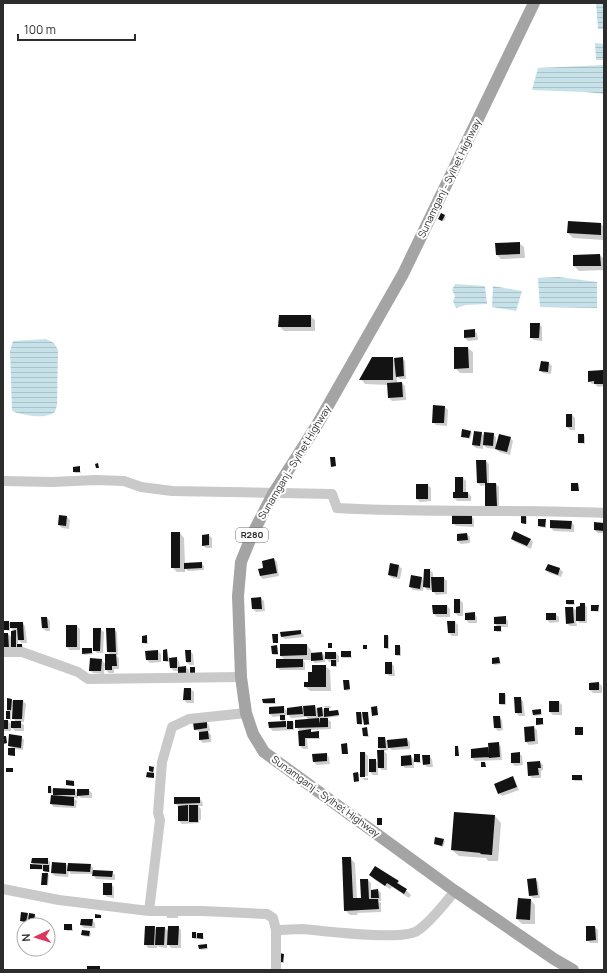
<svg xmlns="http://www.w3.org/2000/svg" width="607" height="973" font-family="Manrope,sans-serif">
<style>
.water{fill:url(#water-rules)}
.shadow{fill:#0003}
.building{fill:#131313}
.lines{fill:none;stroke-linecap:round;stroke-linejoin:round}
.minor{stroke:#c9c9c9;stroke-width:10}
.major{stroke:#a4a4a4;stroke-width:12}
.labels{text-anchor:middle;stroke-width:4;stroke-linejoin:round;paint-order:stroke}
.shield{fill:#fff;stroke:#6b6b6b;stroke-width:1}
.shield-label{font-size:9px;font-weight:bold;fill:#2c2c2c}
.street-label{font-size:10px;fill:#2c2c2c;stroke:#fff}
</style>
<defs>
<pattern id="water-rules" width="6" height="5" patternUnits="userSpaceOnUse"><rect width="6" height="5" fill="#c7e1e9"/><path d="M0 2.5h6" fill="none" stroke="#abc1c8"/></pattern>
</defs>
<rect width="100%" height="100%" fill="#fff"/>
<!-- water -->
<path class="water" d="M 596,3 L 604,3 L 604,29 L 598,29 Z
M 595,43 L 604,44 L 604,60 L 596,60 Z
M 604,65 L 604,94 L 585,92 L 532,90 L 538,68 Z
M 559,277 L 597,282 L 597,308 L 540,307 L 538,278 Z
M 455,284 L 485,286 L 487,304 L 466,305 L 456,308 L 453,301 L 455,296 L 452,290 Z
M 493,286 L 522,291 L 516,311 L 492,307 Z
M 46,339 L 54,343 L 58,350 L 57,405 L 55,412 C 45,420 25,415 14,412 L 12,410 L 10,351 L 13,341 Z"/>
<!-- shadow -->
<path class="shadow" d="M 442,214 L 446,217 L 444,221 L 441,220 Z
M 569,222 L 601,224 L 604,227 L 604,240 L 573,238 L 568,233 Z
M 519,243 L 524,247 L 525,258 L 501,259 L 497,255 Z
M 600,255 L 604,259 L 604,270 L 579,271 L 574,266 Z
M 310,316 L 315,320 L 315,331 L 284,331 L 280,327 Z
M 539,324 L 542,327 L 542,341 L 534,340 L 531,337 Z
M 474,330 L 477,333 L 478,340 L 468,341 L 465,338 Z
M 468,348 L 473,352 L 473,373 L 460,373 L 455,368 Z
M 392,358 L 396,362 L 402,358 L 405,361 L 406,379 L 400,379 L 397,376 L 397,383 L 402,383 L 405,386 L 406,400 L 392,401 L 389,398 L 388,385 L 365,384 L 361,379 Z
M 541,362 L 549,363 L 552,366 L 551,374 L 543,373 L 540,370 Z
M 602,371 L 604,373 L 604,386 L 598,387 L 595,384 L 592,384 L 589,381 Z
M 434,406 L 445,407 L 448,410 L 447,426 L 436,425 L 433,422 Z
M 572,415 L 575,418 L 575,430 L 570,430 L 567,427 Z
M 470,432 L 472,433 L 470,439 L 462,436 Z
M 481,433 L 485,436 L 493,434 L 496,437 L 496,447 L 510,438 L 513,441 L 510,455 L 499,452 L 496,449 L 487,448 L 483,445 L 483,449 L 476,448 L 473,445 Z
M 579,435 L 585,436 L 585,444 L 579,443 Z
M 486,461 L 489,464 L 489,484 L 496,484 L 499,487 L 499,509 L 489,509 L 486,485 L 481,486 L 478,483 Z
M 79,467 L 81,473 L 75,473 L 74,472 Z
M 463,478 L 466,481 L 466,493 L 468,493 L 471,496 L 471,501 L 457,501 L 454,498 Z
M 428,485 L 431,488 L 431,501 L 420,502 L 417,499 Z
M 471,516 L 474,519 L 474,527 L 456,526 L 453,523 Z
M 526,516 L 527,517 L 527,524 L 523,524 L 522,523 Z
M 67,517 L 70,520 L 69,529 L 62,528 L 59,525 Z
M 545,520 L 546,521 L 546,528 L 540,527 L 539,526 Z
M 571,522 L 574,525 L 574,532 L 554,531 L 551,528 Z
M 604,524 L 604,533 L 598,533 L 595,530 Z
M 180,533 L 184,538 L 185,564 L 201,563 L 204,566 L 204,570 L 188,571 L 185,568 L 185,572 L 177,572 L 172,567 Z
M 467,534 L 470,537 L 470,543 L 461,544 L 458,541 Z
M 209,535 L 212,538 L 212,548 L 206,548 L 203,545 Z
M 512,539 L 530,539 L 533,542 L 531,549 L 515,542 Z
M 274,559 L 277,562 L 279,576 L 263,579 L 260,576 L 264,569 Z
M 399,566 L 402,569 L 400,579 L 392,578 L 389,575 Z
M 560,569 L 563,572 L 561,577 L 549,573 L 546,570 Z
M 430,570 L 433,573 L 433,578 L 444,578 L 447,581 L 447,594 L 436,595 L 432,590 L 427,590 L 424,586 L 423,591 L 413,590 L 410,587 L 421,578 L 424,581 Z
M 261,598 L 264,601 L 265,611 L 256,612 L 253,609 Z
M 460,600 L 463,603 L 463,616 L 458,616 L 455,613 Z
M 574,601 L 575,605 L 569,605 L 567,604 Z
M 584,604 L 587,607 L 587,623 L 580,623 L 576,620 L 577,626 L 570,626 L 567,623 L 573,608 L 577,611 Z
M 447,606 L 450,609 L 450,617 L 437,617 L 434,614 Z
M 598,606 L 599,612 L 592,611 Z
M 474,613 L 477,617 L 477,623 L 469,623 L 466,620 Z
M 555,614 L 559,617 L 559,622 L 550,623 L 547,620 Z
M 505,617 L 508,621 L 508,627 L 500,627 L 502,632 L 497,632 L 495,630 L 498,627 L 495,624 L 495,618 Z
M 47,618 L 50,621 L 50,631 L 46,631 L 42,628 Z
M 9,622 L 11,625 L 22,623 L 25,626 L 27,643 L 22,643 L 18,640 L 18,645 L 23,646 L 23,650 L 3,650 L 3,635 L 8,634 L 12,638 L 15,632 L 10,627 L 10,631 L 5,630 Z
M 455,622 L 458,625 L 458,636 L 452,636 L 449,633 Z
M 77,626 L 80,629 L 80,650 L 70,650 L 67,647 Z
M 100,629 L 104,632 L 103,653 L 97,653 L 94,650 Z
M 107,629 L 114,629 L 117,632 L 118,655 L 116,655 L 119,658 L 119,669 L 114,669 L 114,673 L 109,673 L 106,670 L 111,655 L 108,652 Z
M 300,631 L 303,634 L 304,637 L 285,639 L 282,636 Z
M 147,636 L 148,644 L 145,644 L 143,643 Z
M 388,636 L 389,637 L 389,649 L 386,649 L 385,647 Z
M 307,645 L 311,650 L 312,654 L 322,653 L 326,657 L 336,653 L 339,656 L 339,662 L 337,662 L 337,667 L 333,667 L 332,662 L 329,662 L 325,657 L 325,662 L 315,663 L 312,660 L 303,660 L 305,663 L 305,670 L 280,670 L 277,667 L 285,660 L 281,656 Z
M 277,646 L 278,655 L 274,655 L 272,654 Z
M 400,646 L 401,648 L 401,656 L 397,656 L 396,655 Z
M 91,649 L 93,654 L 84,655 L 83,653 Z
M 167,650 L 169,659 L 176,658 L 179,661 L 180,667 L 186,667 L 189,670 L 189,679 L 179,671 L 174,671 L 171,668 L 170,662 L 166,662 L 164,661 Z
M 158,651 L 161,654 L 161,662 L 150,663 L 147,660 Z
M 190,651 L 193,654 L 194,665 L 190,665 L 186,662 Z
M 350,652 L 352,658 L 343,658 L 342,657 Z
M 499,658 L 501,664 L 494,665 L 493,663 Z
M 102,660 L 105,664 L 104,674 L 93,673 L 90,670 Z
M 391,663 L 394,666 L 395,676 L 389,676 L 386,673 Z
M 325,666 L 330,670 L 331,691 L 310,691 L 305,686 L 309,683 L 313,673 Z
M 349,681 L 350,690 L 346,691 L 345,689 Z
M 599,683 L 602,686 L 602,693 L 593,693 L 590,690 Z
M 191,689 L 194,692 L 194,703 L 187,703 L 184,700 Z
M 505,694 L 506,695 L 506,705 L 501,705 L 500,704 Z
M 515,698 L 520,698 L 523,701 L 525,716 L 519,716 L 516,713 Z
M 8,699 L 11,700 L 14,702 L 23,701 L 26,704 L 24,722 L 20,722 L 24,725 L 24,731 L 15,731 L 11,727 L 11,731 L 3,731 L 3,721 L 8,721 L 12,725 L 16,722 L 13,718 L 14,707 L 12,707 L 11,720 L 7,718 Z
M 274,699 L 276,704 L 265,704 L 264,703 Z
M 559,702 L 562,705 L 562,715 L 553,715 L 550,712 Z
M 315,706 L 317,709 L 322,708 L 325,711 L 326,709 L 324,706 L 330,706 L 331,708 L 328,708 L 330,712 L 338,711 L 339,716 L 326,718 L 331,722 L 331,729 L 310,730 L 312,733 L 318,733 L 320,739 L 307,739 L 308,749 L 303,749 L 300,746 L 299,732 L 301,732 L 296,727 L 309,720 L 306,717 L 291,718 L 287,713 L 287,715 L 284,716 L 286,720 L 284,721 L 288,725 L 293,722 L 294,723 L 294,730 L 273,731 L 270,728 L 283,722 L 281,720 L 281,716 L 273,717 L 270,714 L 283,707 L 288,712 L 302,707 L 305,710 Z
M 541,710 L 542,715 L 535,716 L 533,715 Z
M 361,713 L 363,715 L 362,725 L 360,725 L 358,724 Z
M 367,713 L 370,725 L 366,725 L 365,724 Z
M 499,717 L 502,720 L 503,730 L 498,731 L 495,728 Z
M 542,719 L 544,725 L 538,725 L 537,724 Z
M 206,722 L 209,725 L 210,731 L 207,731 L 211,735 L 211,742 L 203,743 L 200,740 L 200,732 L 195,729 Z
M 534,727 L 537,730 L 538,744 L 529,745 L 526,742 Z
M 367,728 L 369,737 L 365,737 L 364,736 Z
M 21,736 L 24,740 L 23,750 L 14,749 L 14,756 L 10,756 L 9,755 L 12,749 L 9,746 Z
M 384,738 L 387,741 L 407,739 L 410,742 L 410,749 L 392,750 L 388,747 L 388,750 L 384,751 L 387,754 L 387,770 L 382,770 L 378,767 L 378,775 L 373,775 L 370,772 L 375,760 L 379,764 L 382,751 L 379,748 Z
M 498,743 L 501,747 L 502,760 L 475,761 L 472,758 L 487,748 L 490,750 Z
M 365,753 L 368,756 L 368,776 L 362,776 L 362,778 L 368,778 L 368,780 L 364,780 L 359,775 L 359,782 L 356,782 L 355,781 L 358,773 L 361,776 Z
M 519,753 L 522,756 L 523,765 L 515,766 L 512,763 Z
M 326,754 L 329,757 L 330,764 L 317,765 L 314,762 Z
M 419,755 L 421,763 L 417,763 L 414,760 L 414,768 L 405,768 L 402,765 L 411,756 L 415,761 Z
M 429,756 L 432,759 L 433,767 L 427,767 L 424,764 Z
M 540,762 L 543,765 L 543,770 L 541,771 L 541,778 L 532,778 L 529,775 Z
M 153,768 L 154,769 L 153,778 L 148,778 L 147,777 L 152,773 L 150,771 Z
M 582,776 L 583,781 L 575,781 L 573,780 Z
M 512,777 L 515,780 L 519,790 L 502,796 L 499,793 Z
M 74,782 L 75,786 L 67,785 Z
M 51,787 L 52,789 L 75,790 L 78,793 L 89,790 L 92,793 L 92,798 L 81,798 L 78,795 L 78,798 L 73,798 L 77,801 L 76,808 L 54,807 L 51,804 L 56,797 L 52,792 L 52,794 L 49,793 Z
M 199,798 L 202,801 L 203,806 L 198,806 L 201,809 L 201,820 L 199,820 L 199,823 L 182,824 L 179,821 L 178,806 L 175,803 Z
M 495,816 L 501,823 L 498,861 L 488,861 L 486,858 L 459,856 L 452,850 Z
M 443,840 L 445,841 L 443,847 L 435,844 Z
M 350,858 L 355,863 L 357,899 L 362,899 L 368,880 L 371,883 L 371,891 L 378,890 L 381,893 L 381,901 L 378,901 L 381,903 L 381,912 L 357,913 L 358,915 L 350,915 L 345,910 Z
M 47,859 L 50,862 L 50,872 L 46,872 L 49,875 L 48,886 L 43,884 L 47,874 L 44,871 L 44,870 L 32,869 L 31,868 L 35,866 L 32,863 Z
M 66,864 L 68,866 L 90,865 L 93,868 L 93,871 L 112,872 L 115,875 L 115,880 L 96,879 L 93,874 L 71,874 L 69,871 L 68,877 L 55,876 L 52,873 Z
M 375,867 L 398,882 L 411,895 L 409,898 L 392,887 L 390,889 L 375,880 L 370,875 Z
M 535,879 L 538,882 L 540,898 L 533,898 L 530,895 Z
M 111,884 L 114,887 L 114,898 L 107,897 L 104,894 Z
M 531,900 L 535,905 L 535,924 L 522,924 L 517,919 Z
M 27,914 L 30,917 L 34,915 L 36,916 L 35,922 L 31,922 L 28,919 L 27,922 L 21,920 Z
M 166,914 L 178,915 L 178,918 L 167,918 Z
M 92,920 L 95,923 L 95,928 L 84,928 L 81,925 Z
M 65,925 L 72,925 L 73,931 L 67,931 Z
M 154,927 L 157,930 L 165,928 L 169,932 L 178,927 L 181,930 L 181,948 L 171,948 L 167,943 L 167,948 L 159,947 L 157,945 L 157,948 L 148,948 L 145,944 Z
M 595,927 L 598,930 L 598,943 L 590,943 L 587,940 Z
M 82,931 L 90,932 L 91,934 L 90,937 L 83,936 L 82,934 Z
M 196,933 L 197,935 L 203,934 L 204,939 L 194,939 L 193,937 Z
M 207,945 L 208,949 L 201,950 L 200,948 Z
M 280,954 L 284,956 L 284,963 L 281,963 Z"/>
<!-- building -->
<path class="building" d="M 441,213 L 445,215 L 442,221 L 438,219 Z
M 568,221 L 601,223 L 601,235 L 567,233 Z
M 520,242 L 520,254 L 496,255 L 495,243 Z
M 600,254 L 601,266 L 573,266 L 573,255 Z
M 279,315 L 311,315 L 311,327 L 278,327 Z
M 530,323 L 540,323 L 539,338 L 530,338 Z
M 475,329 L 475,337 L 464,338 L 464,330 Z
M 454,347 L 468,347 L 469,368 L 454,369 Z
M 372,357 L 393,357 L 393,380 L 359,380 Z
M 403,357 L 404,376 L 396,377 L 394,358 Z
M 541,361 L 549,362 L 548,372 L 539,371 Z
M 603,370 L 603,384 L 594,384 L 594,381 L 588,382 L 588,371 Z
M 402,382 L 403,397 L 388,398 L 387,383 Z
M 433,405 L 445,406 L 444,423 L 432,423 Z
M 566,414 L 572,414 L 572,427 L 566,427 Z
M 462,429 L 471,431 L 469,438 L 461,437 Z
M 474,431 L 482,432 L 480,446 L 472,445 Z
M 484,432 L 494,433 L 493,446 L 483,445 Z
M 499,434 L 511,437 L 507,452 L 495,449 Z
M 578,434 L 584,434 L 584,443 L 578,443 Z
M 330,457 L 335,457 L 336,466 L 331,467 Z
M 476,460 L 486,460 L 487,483 L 477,483 Z
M 98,463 L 99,468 L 96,468 L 95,464 Z
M 80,466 L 80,472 L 73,472 L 73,467 Z
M 455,477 L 463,477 L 463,492 L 468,492 L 468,498 L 453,498 L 453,492 L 455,492 Z
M 485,483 L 496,483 L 497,506 L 485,506 Z
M 571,483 L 578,483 L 579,491 L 571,491 Z
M 416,484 L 428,484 L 428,499 L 416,499 Z
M 59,515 L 67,516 L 66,526 L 58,525 Z
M 452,515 L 472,515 L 472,524 L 452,524 Z
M 521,515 L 526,515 L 526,524 L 521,523 Z
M 538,519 L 546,519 L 545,527 L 538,526 Z
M 550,520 L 572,521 L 571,529 L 550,528 Z
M 594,522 L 604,523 L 604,531 L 594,530 Z
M 514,531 L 531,539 L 527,546 L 511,539 Z
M 171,532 L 180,532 L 180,568 L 171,568 Z
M 467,533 L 468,540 L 457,541 L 457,534 Z
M 209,534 L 209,545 L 202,546 L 202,535 Z
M 274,558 L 277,573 L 260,576 L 258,569 L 263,568 L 262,561 Z
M 202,562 L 202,568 L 184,569 L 184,563 Z
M 390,563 L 399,565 L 397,577 L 388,575 Z
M 548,564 L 560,568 L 558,575 L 545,570 Z
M 424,569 L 430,569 L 430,588 L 423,587 Z
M 411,575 L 422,577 L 420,589 L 409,587 Z
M 431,577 L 444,577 L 444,592 L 432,592 Z
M 261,597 L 262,609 L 252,609 L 251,598 Z
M 454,599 L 460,599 L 460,613 L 454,613 Z
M 566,600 L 574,600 L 574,604 L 566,604 Z
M 580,603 L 585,603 L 585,621 L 576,621 L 576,607 L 580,606 Z
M 432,605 L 447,605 L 447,614 L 433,614 Z
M 591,605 L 599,605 L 598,611 L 591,611 Z
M 565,607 L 573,607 L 574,623 L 566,624 Z
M 475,612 L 475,620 L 465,620 L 465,613 Z
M 546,613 L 556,613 L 556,620 L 546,620 Z
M 506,616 L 506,624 L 494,624 L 494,617 Z
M 41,617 L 47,617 L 48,628 L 42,628 Z
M 3,621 L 9,621 L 9,630 L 4,630 Z
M 447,621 L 455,621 L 455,633 L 448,633 Z
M 10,622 L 23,622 L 24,640 L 18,640 L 17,628 L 10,628 Z
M 66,625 L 77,625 L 77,647 L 66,647 Z
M 494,626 L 501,626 L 501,631 L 494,631 Z
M 93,628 L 101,628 L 100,651 L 93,651 Z
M 106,628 L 115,628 L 116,652 L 107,652 Z
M 16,630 L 16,649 L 11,649 L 11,631 Z
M 301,630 L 301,634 L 281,637 L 280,632 Z
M 3,633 L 8,633 L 9,649 L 3,649 Z
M 272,634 L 278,634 L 278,643 L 273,643 Z
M 147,635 L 147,643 L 142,643 L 142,636 Z
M 384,635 L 388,635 L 388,648 L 384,648 Z
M 328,643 L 332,643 L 332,648 L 328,648 Z
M 17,644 L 22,644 L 22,649 L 17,649 Z
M 280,644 L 307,644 L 307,655 L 280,656 Z
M 277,645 L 278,654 L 272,654 L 271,646 Z
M 363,645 L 367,645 L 367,649 L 363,649 Z
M 395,645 L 400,645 L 400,655 L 395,655 Z
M 82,648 L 92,648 L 92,653 L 82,654 Z
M 167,649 L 168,661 L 163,661 L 163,650 Z
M 158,650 L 158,660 L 146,660 L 145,651 Z
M 185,650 L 191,650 L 191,662 L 186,662 Z
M 341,651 L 351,651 L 351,657 L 341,657 Z
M 322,652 L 323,660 L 311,661 L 311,653 Z
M 325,652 L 336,652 L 336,659 L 325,659 Z
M 105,654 L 116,654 L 117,666 L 112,666 L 112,670 L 105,670 Z
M 177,657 L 177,668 L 170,668 L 169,658 Z
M 499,657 L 500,663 L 492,664 L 492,658 Z
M 90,658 L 102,659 L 101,671 L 89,671 Z
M 276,659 L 303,659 L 303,667 L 276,668 Z
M 331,660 L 336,660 L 336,666 L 331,666 Z
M 385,662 L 392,662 L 392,674 L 385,674 Z
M 312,665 L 326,665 L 326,687 L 304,687 L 304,682 L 308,682 L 308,672 L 312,672 Z
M 186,666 L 186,676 L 178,677 L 178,667 Z
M 190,667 L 195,667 L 195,676 L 190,676 Z
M 343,680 L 349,680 L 350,689 L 344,690 Z
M 599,682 L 599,690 L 589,690 L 589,683 Z
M 184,688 L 191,688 L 191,700 L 183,700 Z
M 499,693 L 505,693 L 505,704 L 499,704 Z
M 514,697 L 521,697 L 522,713 L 515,713 Z
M 7,698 L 12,699 L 11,710 L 7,710 Z
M 275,698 L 275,703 L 263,703 L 262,699 Z
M 13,700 L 23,700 L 22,719 L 12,719 Z
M 549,701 L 559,701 L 559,712 L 549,712 Z
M 315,705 L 316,716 L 304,716 L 303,706 Z
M 284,706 L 284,713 L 269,714 L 269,707 Z
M 302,706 L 303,714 L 287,715 L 287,708 Z
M 377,706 L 378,715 L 372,716 L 371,707 Z
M 322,707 L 323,716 L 318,717 L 317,708 Z
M 324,708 L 329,708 L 329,711 L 338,710 L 339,715 L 324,717 Z
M 541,709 L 541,714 L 533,715 L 532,710 Z
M 6,711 L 10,711 L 10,719 L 6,719 Z
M 356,712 L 361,712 L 362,724 L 357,724 Z
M 362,712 L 368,712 L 369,724 L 364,725 Z
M 280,715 L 285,715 L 285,720 L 280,720 Z
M 493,716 L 500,716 L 501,728 L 494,728 Z
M 319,718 L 320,724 L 320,718 L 328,718 L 328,727 L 295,728 L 295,720 Z
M 536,718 L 543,718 L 543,724 L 536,725 Z
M 3,720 L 8,720 L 8,729 L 3,729 Z
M 11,721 L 21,721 L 21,728 L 11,728 Z
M 207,721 L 207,728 L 194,730 L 193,722 Z
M 286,721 L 286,727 L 269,728 L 268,722 Z
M 287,721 L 293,721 L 293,729 L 287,729 Z
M 534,726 L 535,741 L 525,742 L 524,727 Z
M 367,727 L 368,736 L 363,736 L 362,728 Z
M 575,727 L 583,727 L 583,735 L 575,735 Z
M 311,729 L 311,732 L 319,731 L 319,738 L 305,738 L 305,746 L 299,746 L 298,731 Z
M 208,731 L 209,739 L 199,740 L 199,732 Z
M 9,734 L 22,736 L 21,748 L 8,746 Z
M 3,736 L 6,736 L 7,743 L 3,744 Z
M 378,737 L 385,737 L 386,748 L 378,748 Z
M 407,738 L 408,746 L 388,748 L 387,740 Z
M 499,742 L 500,757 L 489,758 L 488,743 Z
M 347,743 L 348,754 L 342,754 L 341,744 Z
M 455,746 L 458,746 L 459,756 L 455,756 Z
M 488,747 L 489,757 L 471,758 L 471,749 Z
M 8,748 L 15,748 L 15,756 L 8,755 Z
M 377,750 L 384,750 L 384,768 L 378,768 Z
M 360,752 L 365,752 L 365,777 L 360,777 Z
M 520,752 L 520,763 L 511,763 L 511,753 Z
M 327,753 L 327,761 L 313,762 L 312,754 Z
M 414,754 L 420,754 L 420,762 L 414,762 Z
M 411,755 L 412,765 L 401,766 L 401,756 Z
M 422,755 L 430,755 L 430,764 L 423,765 Z
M 369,759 L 376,759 L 376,772 L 369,772 Z
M 540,761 L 541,768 L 538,768 L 539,775 L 528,776 L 527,762 Z
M 481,762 L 485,762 L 486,767 L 481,767 Z
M 149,766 L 154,767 L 153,772 L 149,771 Z
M 6,768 L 13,768 L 13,772 L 6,772 Z
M 147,772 L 154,773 L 154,778 L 146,777 Z
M 358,772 L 359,781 L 354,782 L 353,773 Z
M 572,775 L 582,775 L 582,780 L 572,780 Z
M 513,776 L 517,787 L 498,794 L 494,784 Z
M 66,780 L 74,781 L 74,786 L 66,785 Z
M 48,786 L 51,786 L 51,793 L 48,793 Z
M 53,788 L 75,789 L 75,795 L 53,795 Z
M 77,789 L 89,789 L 89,795 L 77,796 Z
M 51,795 L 74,797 L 74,806 L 50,804 Z
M 174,797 L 200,797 L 200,803 L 174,804 Z
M 188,805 L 188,821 L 178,821 L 178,806 Z
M 189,805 L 198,805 L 198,822 L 189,822 Z
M 454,812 L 495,815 L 492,855 L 480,854 L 481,853 L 451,850 Z
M 377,818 L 382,818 L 382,825 L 377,825 Z
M 435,837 L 444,839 L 442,846 L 434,844 Z
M 342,857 L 351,857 L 353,898 L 361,898 L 360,879 L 368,879 L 369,899 L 378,899 L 379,909 L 344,911 Z
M 32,858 L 48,858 L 48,864 L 31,863 Z
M 52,862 L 66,863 L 66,874 L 51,873 Z
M 68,863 L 91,864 L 90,872 L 67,871 Z
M 30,864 L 42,865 L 42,869 L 30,869 Z
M 43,865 L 49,865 L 49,872 L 43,871 Z
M 375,866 L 399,881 L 397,883 L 407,889 L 404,894 L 387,883 L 385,886 L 369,875 Z
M 93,870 L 113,871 L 112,877 L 92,876 Z
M 42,873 L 48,873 L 47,885 L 41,885 Z
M 536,878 L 538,895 L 529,896 L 527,879 Z
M 103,883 L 112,883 L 112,895 L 103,895 Z
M 378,889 L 379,898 L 371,898 L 371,890 Z
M 518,898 L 531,899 L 530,920 L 516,919 Z
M 21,912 L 28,913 L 26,922 L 20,921 Z
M 29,913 L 35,914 L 34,922 L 28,921 Z
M 95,914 L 101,915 L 101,918 L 95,918 Z
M 81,919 L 93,919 L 92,926 L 80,925 Z
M 64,924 L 72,924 L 72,930 L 64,930 Z
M 145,926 L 155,926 L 154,945 L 144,945 Z
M 168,926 L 179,926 L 178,945 L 167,945 Z
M 586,926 L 595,926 L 596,940 L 586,941 Z
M 156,927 L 165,927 L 164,945 L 155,945 Z
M 82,930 L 90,931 L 89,936 L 81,935 Z
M 192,932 L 196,932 L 196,938 L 192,938 Z
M 197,933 L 203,933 L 203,939 L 197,938 Z
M 207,944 L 207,948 L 199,949 L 198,945 Z
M 279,953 L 284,954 L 283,962 L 279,962 Z
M 87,966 L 100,966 L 100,970 L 87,970 Z"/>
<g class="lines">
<!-- minor -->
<path class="minor" d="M 3,481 L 52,482 L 96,480 L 124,481 L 141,487 L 172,491 L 332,494 L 337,508 C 426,513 515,509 604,513
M 3,652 L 22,652 L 78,672 L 88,679 L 241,677
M 246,713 L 189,719 L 172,727 L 162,762 L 158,813 L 160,820 L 149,911 L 203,911 L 267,914 L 273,918 L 276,930
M 3,889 L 59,900 L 149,911
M 276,970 L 276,930 C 285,930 294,929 303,929 C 325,931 401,941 417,931 C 430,923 445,903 455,891"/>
<!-- major -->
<path class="major" d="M 534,3 L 403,274 L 317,425 L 273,494 L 252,535 L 241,562 L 238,596 L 241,677 L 246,713 L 253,734 L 264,752 L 455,891 L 554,959 L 573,970"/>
</g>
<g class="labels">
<!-- shield labels -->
<rect class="shield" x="236" y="528" width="32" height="14" rx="3"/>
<g class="shield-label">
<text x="252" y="538">R280</text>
</g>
<!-- street labels -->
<g class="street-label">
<text transform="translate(449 178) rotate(-64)" y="4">Sunamganj - Sylhet Highway</text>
<text transform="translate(294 462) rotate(-59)" y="4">Sunamganj - Sylhet Highway</text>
<text transform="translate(326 796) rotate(36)" y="4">Sunamganj - Sylhet Highway</text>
</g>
</g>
<!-- border -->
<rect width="607" height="973" fill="none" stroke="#2c2c2c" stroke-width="8"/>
<!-- north arrow -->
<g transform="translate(36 937) rotate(266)"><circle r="19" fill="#ffffff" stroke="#ababab"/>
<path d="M0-3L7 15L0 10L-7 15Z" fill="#dd355c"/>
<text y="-6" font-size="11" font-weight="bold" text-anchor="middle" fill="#2c2c2c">N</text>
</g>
<!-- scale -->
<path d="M18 34v6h117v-6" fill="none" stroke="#2c2c2c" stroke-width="2"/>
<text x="24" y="34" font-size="12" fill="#2c2c2c" stroke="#ffffff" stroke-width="3" paint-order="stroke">100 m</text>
</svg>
